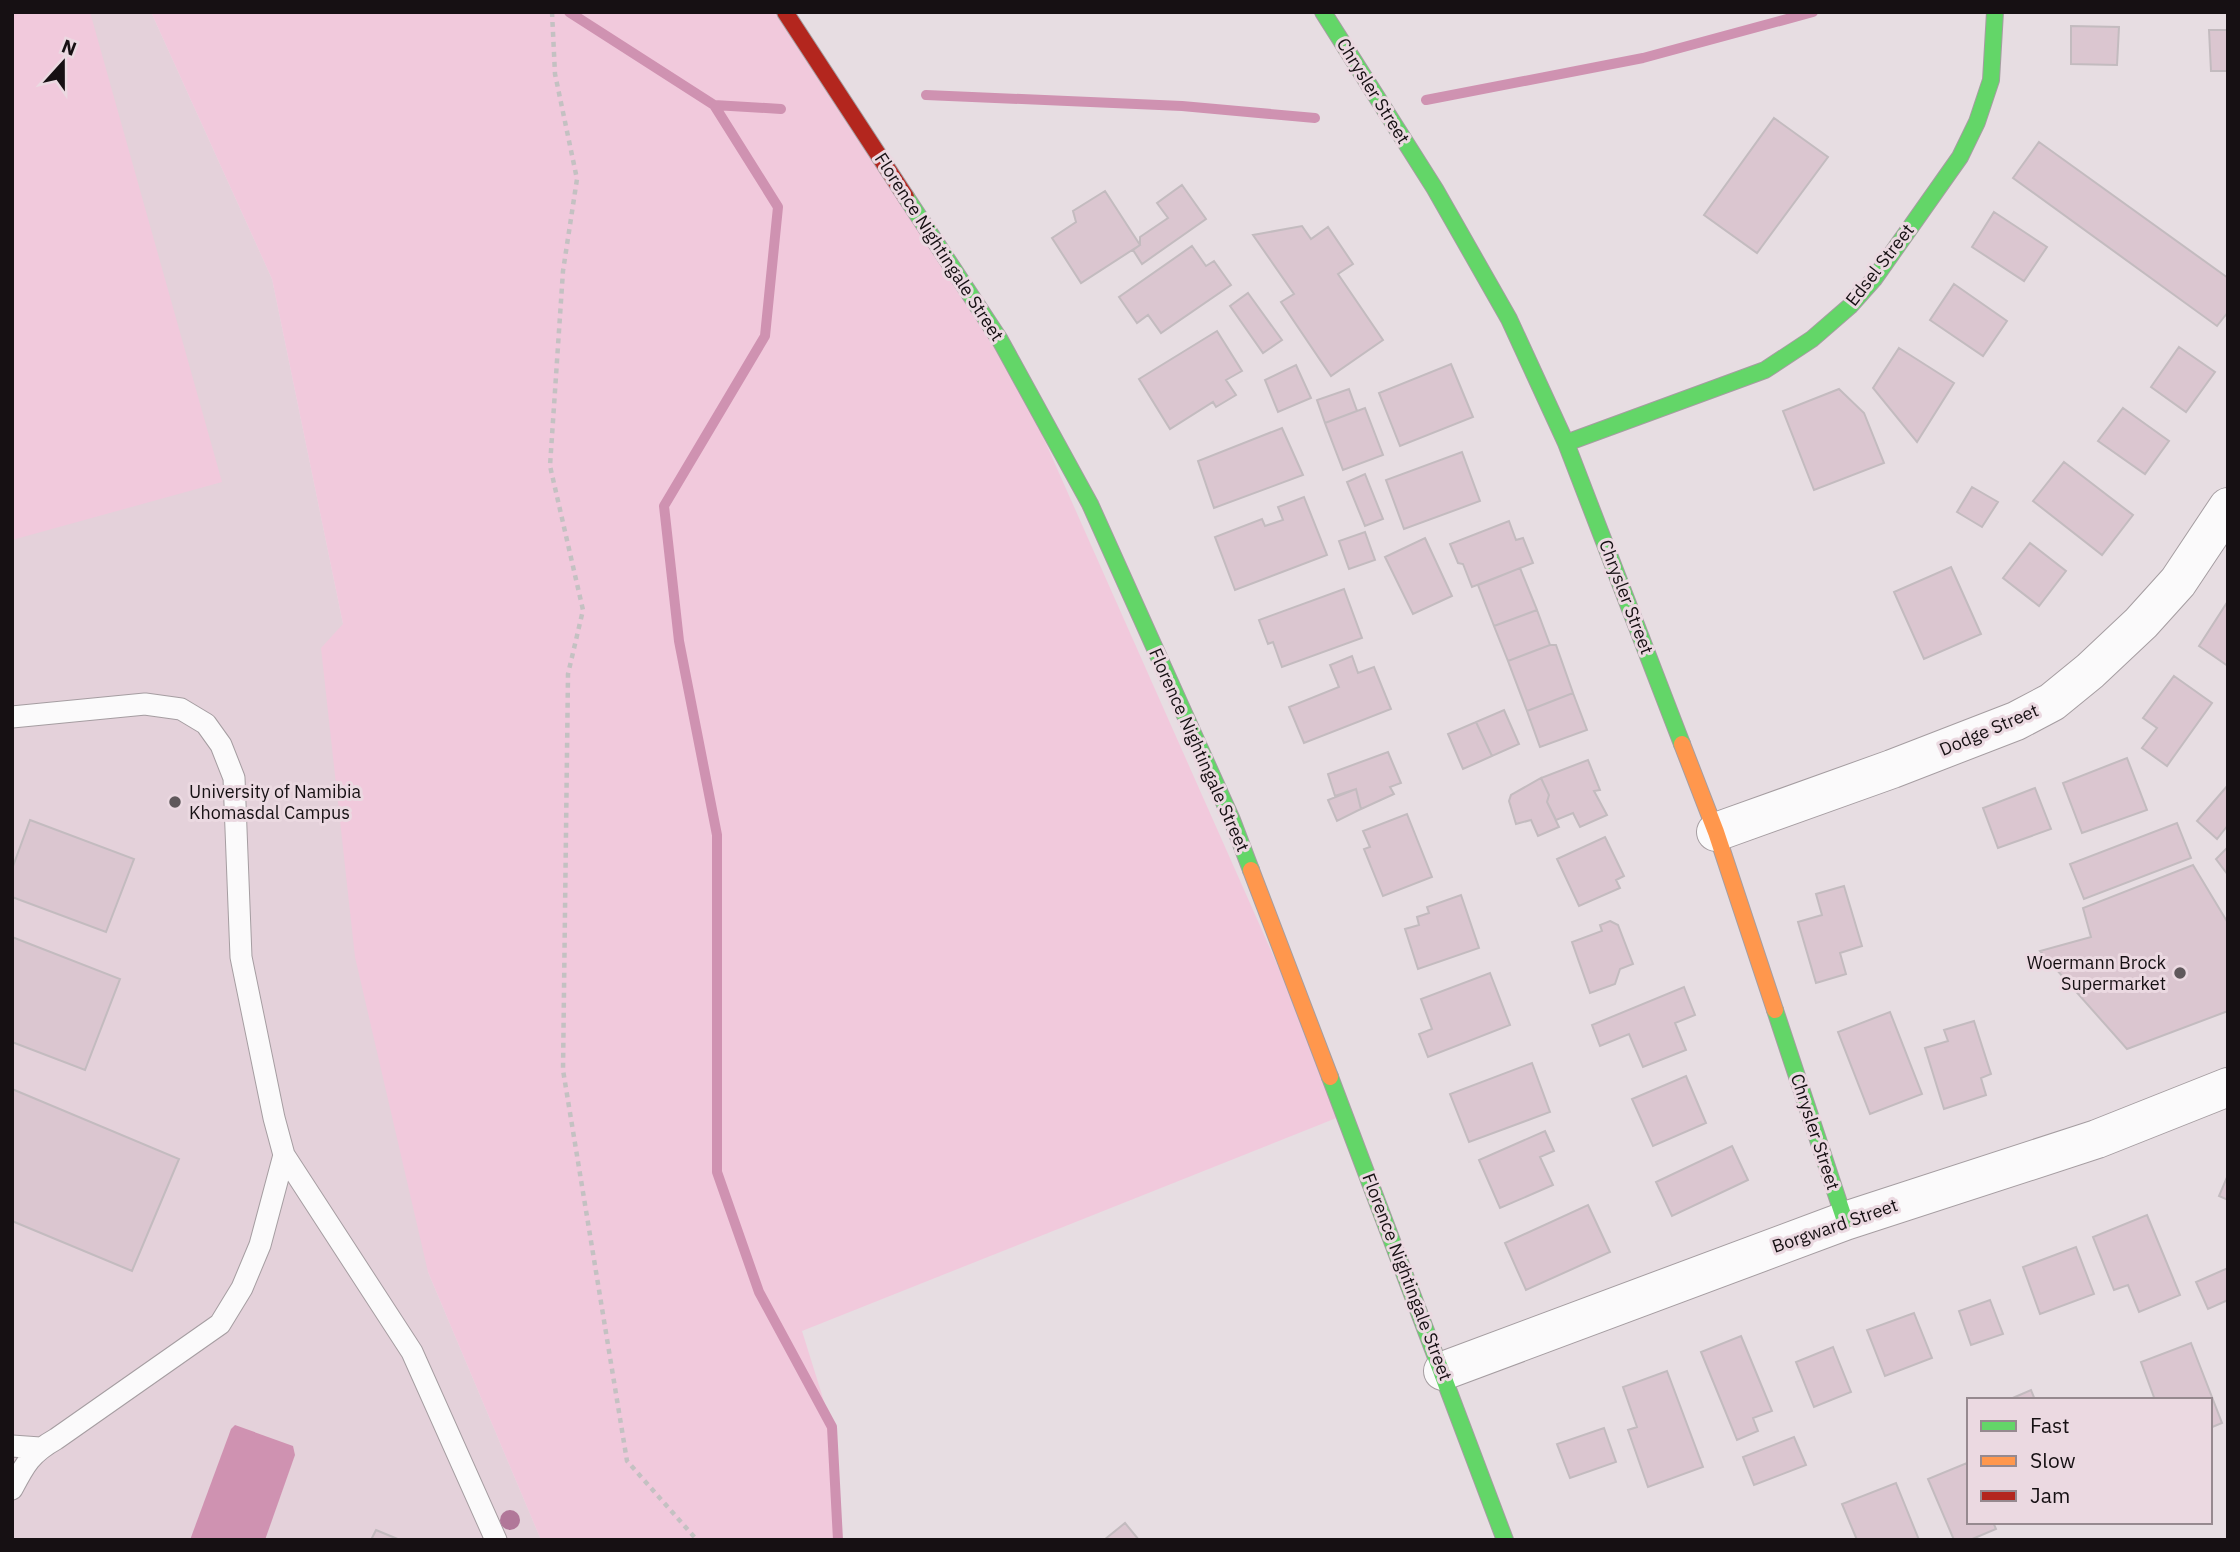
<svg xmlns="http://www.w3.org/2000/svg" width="2240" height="1552" font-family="'IBM Plex Sans',sans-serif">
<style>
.built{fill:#e4d1da}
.green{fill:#f1c9dc}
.water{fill:#cf92b1}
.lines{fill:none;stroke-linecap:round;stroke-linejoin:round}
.stream{stroke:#cf92b1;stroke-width:10}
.building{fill:#dbc6d0;stroke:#c3bbbf;stroke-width:2}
.lane-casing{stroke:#a59da1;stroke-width:23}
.street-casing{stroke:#a59da1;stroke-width:40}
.fast-casing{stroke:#a59da1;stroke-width:18}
.slow-casing{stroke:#a59da1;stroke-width:18}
.jam-casing{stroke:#a59da1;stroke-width:18}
.path{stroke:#c4c1c2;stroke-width:4.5;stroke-dasharray:5 5;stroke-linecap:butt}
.lane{stroke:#fbfafb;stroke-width:21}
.street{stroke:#fbfafb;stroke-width:38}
.fast{stroke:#63d668;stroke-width:16}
.slow{stroke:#ff974d;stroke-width:16}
.jam{stroke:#b3261e;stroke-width:16}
.tree{fill:#b17799}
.poi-dot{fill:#5f585b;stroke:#ebd9e1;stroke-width:2.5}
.labels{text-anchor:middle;stroke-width:6;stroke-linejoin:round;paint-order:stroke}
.street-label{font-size:18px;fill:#161013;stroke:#ebd9e1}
.poi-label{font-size:18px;fill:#161013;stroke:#ebd9e1;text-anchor:start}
</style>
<rect width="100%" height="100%" fill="#e7dde2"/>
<!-- built -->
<path class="built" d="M 12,12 L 151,12 L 272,279 L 343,624 L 428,1272 L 541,1540 L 12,1540 Z"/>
<!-- green -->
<path class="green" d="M 12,12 L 90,12 L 222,482 L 12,540 Z
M 151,12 L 785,12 L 1000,340 L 1344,1115 L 802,1331 L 832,1427 L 838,1540 L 541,1540 L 428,1272 L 355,957 L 321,648 L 343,624 L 272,279 Z"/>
<!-- water -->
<path class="water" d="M 235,1425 L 293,1446 L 295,1455 L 265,1540 L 190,1540 L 231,1429 Z"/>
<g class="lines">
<!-- stream -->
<path class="stream" d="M 569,12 L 714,105 L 778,207 L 765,336 L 664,506 L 679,641 L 717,835 L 717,1172 L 759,1292 L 832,1427 L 838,1540
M 926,95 L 1182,106 L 1315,118
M 1426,100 L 1643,58 L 1813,12
M 714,105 L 781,109"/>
</g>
<!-- building -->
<path class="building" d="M 2071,26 L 2119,27 L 2117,65 L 2071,64 Z
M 2209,30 L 2228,30 L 2228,71 L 2211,71 Z
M 1774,118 L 1828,157 L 1757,253 L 1704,215 Z
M 2039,142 L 2228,278 L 2228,312 L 2217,326 L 2013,178 Z
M 1182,185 L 1206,219 L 1142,264 L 1133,250 L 1140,245 L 1140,237 L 1168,218 L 1157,203 Z
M 1105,191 L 1140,245 L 1081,283 L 1052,238 L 1076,222 L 1073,211 Z
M 1994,212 L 2047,247 L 2024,281 L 1972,247 Z
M 1302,226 L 1311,239 L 1328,227 L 1353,264 L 1338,274 L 1383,340 L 1331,376 L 1281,302 L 1294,294 L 1253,235 Z
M 1192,246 L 1206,266 L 1214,261 L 1231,285 L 1161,333 L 1148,315 L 1137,323 L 1119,297 Z
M 1954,284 L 2007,321 L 1983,356 L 1930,320 Z
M 1248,293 L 1282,340 L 1263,353 L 1230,306 Z
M 1217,331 L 1242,371 L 1226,380 L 1236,395 L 1216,407 L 1213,402 L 1170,429 L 1139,379 Z
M 2179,347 L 2215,372 L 2186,412 L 2151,387 Z
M 1899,348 L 1954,383 L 1917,442 L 1873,388 Z
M 1451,364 L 1473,417 L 1400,446 L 1379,393 Z
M 1296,365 L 1311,398 L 1278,412 L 1265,380 Z
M 1349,389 L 1357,411 L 1325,423 L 1317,400 Z
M 1839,389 L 1864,413 L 1884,463 L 1814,490 L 1783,411 Z
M 1365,408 L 1383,455 L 1343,470 L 1325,423 Z
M 2123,408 L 2169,441 L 2145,474 L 2098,441 Z
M 1282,428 L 1303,475 L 1214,508 L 1198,461 Z
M 1462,452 L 1480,501 L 1404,529 L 1386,480 Z
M 2064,462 L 2133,515 L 2102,555 L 2033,501 Z
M 1365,474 L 1383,519 L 1365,526 L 1347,482 Z
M 1972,487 L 1998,502 L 1982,527 L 1957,512 Z
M 1304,497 L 1327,555 L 1235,590 L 1215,537 L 1262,519 L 1265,526 L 1283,520 L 1278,507 Z
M 1509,521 L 1516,540 L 1523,538 L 1533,563 L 1472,587 L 1463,564 L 1458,563 L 1450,544 Z
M 1365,532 L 1375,560 L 1349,569 L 1339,541 Z
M 1425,538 L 1452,596 L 1413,614 L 1385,557 Z
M 2030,543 L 2066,571 L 2039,606 L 2003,578 Z
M 1951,567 L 1981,634 L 1924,659 L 1894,592 Z
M 1520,568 L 1537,610 L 1494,626 L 1478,585 Z
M 1344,589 L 1362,638 L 1282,667 L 1273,642 L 1268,644 L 1259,620 Z
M 2228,601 L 2228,666 L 2199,646 Z
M 1537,610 L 1550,645 L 1508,661 L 1494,626 Z
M 1550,645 L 1556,645 L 1573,693 L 1527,711 L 1508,661 Z
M 1352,656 L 1358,673 L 1374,667 L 1391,709 L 1304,743 L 1289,707 L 1339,687 L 1330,665 Z
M 2174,676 L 2212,703 L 2167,766 L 2142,748 L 2157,728 L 2143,718 Z
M 1573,693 L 1587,730 L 1540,747 L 1527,711 Z
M 1504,710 L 1519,744 L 1492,756 L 1476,722 Z
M 1476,722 L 1492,756 L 1463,769 L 1448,734 Z
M 1388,752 L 1401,783 L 1390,787 L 1394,794 L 1361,809 L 1356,789 L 1335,796 L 1328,774 Z
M 2127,758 L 2147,810 L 2082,833 L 2063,783 Z
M 1588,760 L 1600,790 L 1594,791 L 1607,815 L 1580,827 L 1573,813 L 1556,820 L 1547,802 L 1549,795 L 1541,778 Z
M 1541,778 L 1549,795 L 1547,802 L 1559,827 L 1538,836 L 1531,820 L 1516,824 L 1509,801 L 1511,795 Z
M 2228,785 L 2228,825 L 2217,839 L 2197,821 Z
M 2035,788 L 2051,829 L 1998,848 L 1983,808 Z
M 1356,789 L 1361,809 L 1337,821 L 1328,800 Z
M 1407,814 L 1432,877 L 1383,896 L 1364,849 L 1370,847 L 1363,831 Z
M 30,820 L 134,859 L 106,932 L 12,897 L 12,869 Z
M 2177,823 L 2191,858 L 2084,899 L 2070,864 Z
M 1605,837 L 1624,876 L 1616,880 L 1620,888 L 1579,906 L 1557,859 Z
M 2228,847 L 2228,875 L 2216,859 Z
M 2193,865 L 2228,923 L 2228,1011 L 2127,1049 L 2040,951 L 2091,937 L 2083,908 Z
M 1844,886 L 1862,946 L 1840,953 L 1846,974 L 1816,983 L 1798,922 L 1822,915 L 1816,894 Z
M 1461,895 L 1479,948 L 1418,969 L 1405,929 L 1419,925 L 1417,917 L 1429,913 L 1427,907 Z
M 1610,921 L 1618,925 L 1633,964 L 1620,969 L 1615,984 L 1590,993 L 1572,942 L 1602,931 L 1600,925 Z
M 12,937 L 120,979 L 85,1070 L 12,1042 Z
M 1490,973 L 1510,1025 L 1428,1057 L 1419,1034 L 1432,1029 L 1421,999 Z
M 1684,987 L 1695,1015 L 1675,1023 L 1686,1050 L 1643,1067 L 1629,1034 L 1600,1046 L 1592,1025 Z
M 1890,1012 L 1922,1094 L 1870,1114 L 1838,1032 Z
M 1974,1021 L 1991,1074 L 1981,1078 L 1986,1095 L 1944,1109 L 1925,1048 L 1948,1041 L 1944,1030 Z
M 1532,1063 L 1550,1112 L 1469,1142 L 1450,1094 Z
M 1686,1076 L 1706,1123 L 1653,1146 L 1632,1099 Z
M 12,1089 L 179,1159 L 132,1271 L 12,1221 Z
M 1545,1131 L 1554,1151 L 1540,1157 L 1553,1185 L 1500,1208 L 1479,1160 Z
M 1732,1146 L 1748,1180 L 1672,1216 L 1656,1182 Z
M 2228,1175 L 2228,1200 L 2219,1196 Z
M 1588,1205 L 1610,1252 L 1526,1290 L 1505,1243 Z
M 2147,1215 L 2180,1295 L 2139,1312 L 2128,1285 L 2114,1290 L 2093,1237 Z
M 2076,1247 L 2094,1294 L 2040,1314 L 2023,1267 Z
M 2228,1268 L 2228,1300 L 2208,1309 L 2196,1282 Z
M 1990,1300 L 2003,1334 L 1971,1345 L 1959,1311 Z
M 1914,1313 L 1932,1358 L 1885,1376 L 1867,1330 Z
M 1741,1336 L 1772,1411 L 1753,1418 L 1758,1431 L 1737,1440 L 1701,1352 Z
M 2191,1343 L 2222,1423 L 2210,1428 L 2210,1400 L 2155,1400 L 2141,1362 Z
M 1833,1347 L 1851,1392 L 1814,1407 L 1796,1362 Z
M 1667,1371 L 1703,1467 L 1648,1487 L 1628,1430 L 1637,1427 L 1623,1387 Z
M 2031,1390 L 2035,1400 L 2008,1400 Z
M 1604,1428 L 1616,1462 L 1570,1478 L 1557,1444 Z
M 1794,1437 L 1806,1465 L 1754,1485 L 1743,1457 Z
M 1967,1463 L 1969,1522 L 1993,1522 L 1996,1529 L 1970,1540 L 1954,1540 L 1928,1479 Z
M 1896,1483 L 1919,1540 L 1857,1540 L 1842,1504 Z
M 1125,1523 L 1139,1540 L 1104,1540 Z
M 376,1530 L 400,1540 L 371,1540 Z"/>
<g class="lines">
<defs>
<path id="lane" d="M 12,717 L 145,704 L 181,709 L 206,724 L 221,745 L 234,778 L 241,957 L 274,1118 L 284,1155 L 412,1352 L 496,1540
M 12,1446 L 40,1448
M 12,1489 C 25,1464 31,1453 56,1439 L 220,1324 L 242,1288 L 260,1245 L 284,1155"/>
<path id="street" d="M 1716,832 L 1892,769 L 2016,721 L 2052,702 L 2090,671 L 2141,623 L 2178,582 L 2228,507
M 1443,1371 L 1845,1221 L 2097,1139 L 2228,1087"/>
<path id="fast" d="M 1323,12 L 1435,189 L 1509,319 L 1566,443 L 1682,744
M 906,197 L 1000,340 L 1090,504 L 1232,820 L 1251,870
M 1566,443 L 1765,370 L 1812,339 L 1850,306 L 1874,279 L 1960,157 L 1977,122 L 1991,80 L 1995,12
M 1775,1010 L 1845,1221
M 1330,1077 L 1505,1540"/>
<path id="slow" d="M 1682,744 L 1716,832 L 1775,1010
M 1251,870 L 1330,1077"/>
<path id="jam" d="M 785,12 L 906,197"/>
</defs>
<!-- lane casing -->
<use href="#lane" class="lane-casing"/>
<!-- street casing -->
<use href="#street" class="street-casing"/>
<!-- fast casing -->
<use href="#fast" class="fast-casing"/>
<!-- slow casing -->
<use href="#slow" class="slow-casing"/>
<!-- jam casing -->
<use href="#jam" class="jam-casing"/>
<!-- path -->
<path class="path" d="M 552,12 L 555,74 L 577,179 L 563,271 L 550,466 L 583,610 L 568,674 L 563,1070 L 627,1461 L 697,1540"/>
<!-- lane -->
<use href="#lane" class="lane"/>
<!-- street -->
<use href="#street" class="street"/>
<!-- fast -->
<use href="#fast" class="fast"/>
<!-- slow -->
<use href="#slow" class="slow"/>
<!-- jam -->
<use href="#jam" class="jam"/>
</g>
<!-- trees -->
<circle class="tree" cx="510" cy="1520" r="10"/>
<!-- markers -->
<g class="poi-dot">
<circle cx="175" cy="802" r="7"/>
<circle cx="2180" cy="973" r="7"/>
</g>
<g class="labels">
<!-- street labels -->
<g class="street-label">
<text transform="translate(1373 91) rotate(58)" y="6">Chrysler Street</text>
<text transform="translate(939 247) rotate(57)" y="6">Florence Nightingale Street</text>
<text transform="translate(1880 265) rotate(-52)" y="6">Edsel Street</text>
<text transform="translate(1626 597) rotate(69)" y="6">Chrysler Street</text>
<text transform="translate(1989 730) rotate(-23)" y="6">Dodge Street</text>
<text transform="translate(1199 750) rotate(66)" y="6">Florence Nightingale Street</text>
<text transform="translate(1815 1132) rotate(72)" y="6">Chrysler Street</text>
<text transform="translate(1835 1226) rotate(-19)" y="6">Borgward Street</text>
<text transform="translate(1407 1277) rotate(69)" y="6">Florence Nightingale Street</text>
</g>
<!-- poi labels -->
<g class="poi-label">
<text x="189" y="798">University of Namibia<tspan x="189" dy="21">Khomasdal Campus</tspan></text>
<text x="2166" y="969" text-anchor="end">Woermann Brock<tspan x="2166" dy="21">Supermarket</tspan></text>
</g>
</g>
<!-- border -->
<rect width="2240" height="1552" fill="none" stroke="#161013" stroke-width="28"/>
<!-- legend -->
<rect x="1967" y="1398" width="245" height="126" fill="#ebd9e1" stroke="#96898f" stroke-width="2"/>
<rect x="1981" y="1421" width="35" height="10" fill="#63d668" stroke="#96898f" stroke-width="2"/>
<text x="2030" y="1433" font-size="21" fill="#161013">Fast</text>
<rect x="1981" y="1456" width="35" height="10" fill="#ff974d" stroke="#96898f" stroke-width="2"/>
<text x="2030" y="1468" font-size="21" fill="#161013">Slow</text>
<rect x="1981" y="1491" width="35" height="10" fill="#b3261e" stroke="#96898f" stroke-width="2"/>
<text x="2030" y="1503" font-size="21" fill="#161013">Jam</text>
<!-- north arrow -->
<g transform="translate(63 63) rotate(21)" stroke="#ebd9e1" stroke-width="5" paint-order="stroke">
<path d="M0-5L12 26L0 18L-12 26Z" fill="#161013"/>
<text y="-10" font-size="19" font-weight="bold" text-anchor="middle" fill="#161013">N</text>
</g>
</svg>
